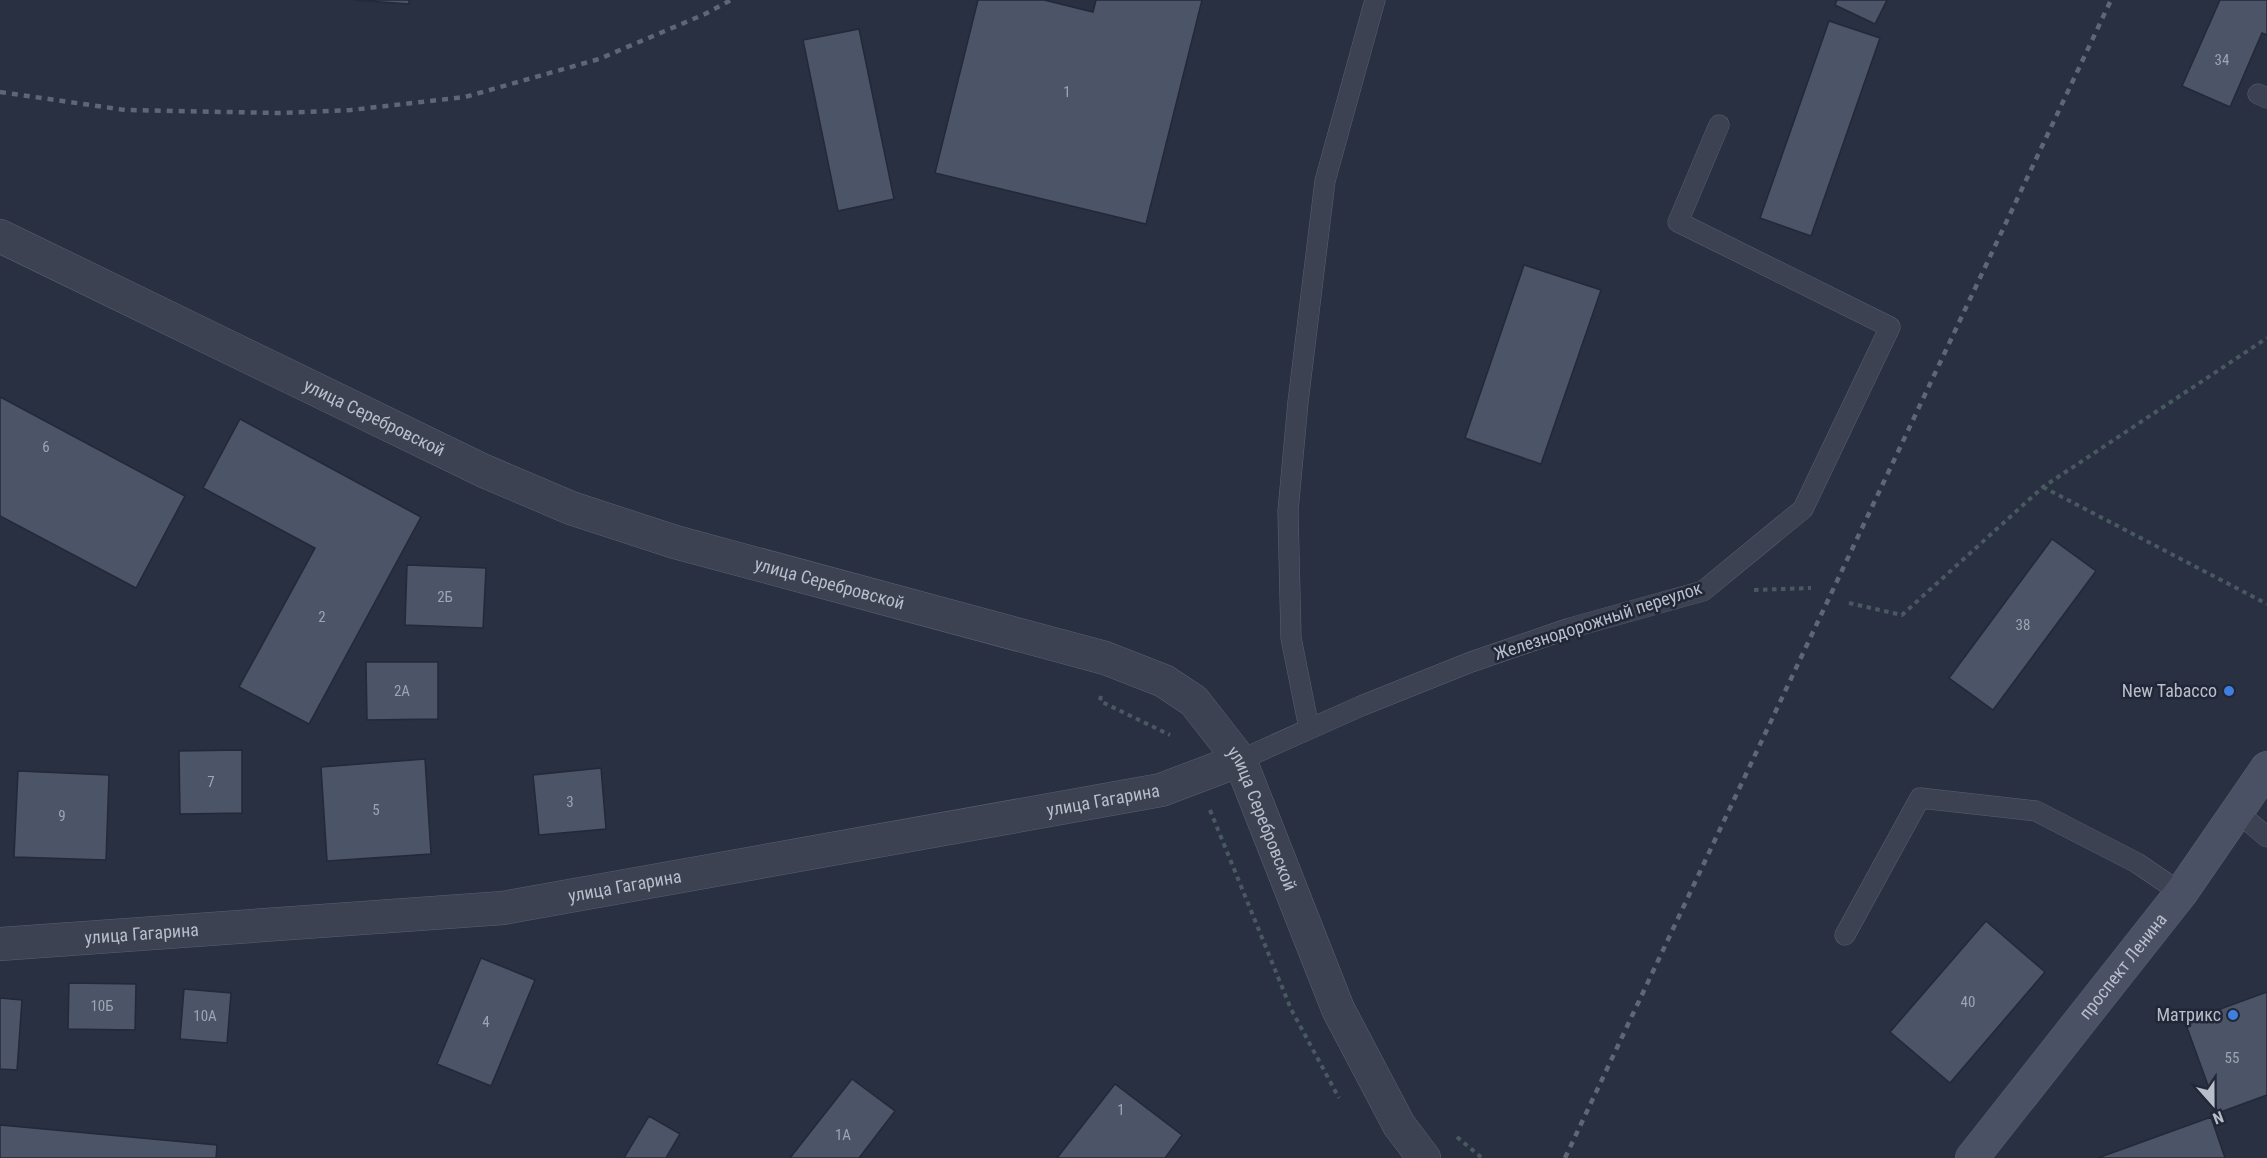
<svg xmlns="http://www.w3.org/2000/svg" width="2267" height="1158" font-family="'Roboto Condensed',sans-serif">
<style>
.building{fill:#4c5468;stroke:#232939;stroke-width:1.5}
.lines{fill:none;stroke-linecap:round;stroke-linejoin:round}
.service-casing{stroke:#5a606e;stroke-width:21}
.minor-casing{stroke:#5a606e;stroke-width:34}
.tertiary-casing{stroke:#5a606e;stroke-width:34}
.secondary-casing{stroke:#5a606e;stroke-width:34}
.path{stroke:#485a5f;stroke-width:4;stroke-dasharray:4.5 4.5;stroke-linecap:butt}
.service{stroke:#3c4251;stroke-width:20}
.minor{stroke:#3c4251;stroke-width:33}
.tertiary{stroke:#3c4251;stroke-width:33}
.secondary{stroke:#4a5164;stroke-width:33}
.rail{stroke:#5e6678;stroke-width:4.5;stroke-dasharray:6 6;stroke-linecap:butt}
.shop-dot{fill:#3f7fe0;stroke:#212737;stroke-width:2}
.labels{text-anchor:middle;stroke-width:5;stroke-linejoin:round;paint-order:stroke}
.number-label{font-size:15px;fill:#9ea4b2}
.street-label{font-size:18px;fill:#b9becb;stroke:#212737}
.poi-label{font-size:18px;fill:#b9becb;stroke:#212737;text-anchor:end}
</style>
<rect width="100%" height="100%" fill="#283041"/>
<!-- building -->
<path class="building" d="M 354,0 L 409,0 L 409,4 Z
M 978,0 L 1044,0 L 1093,12 L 1096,0 L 1202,0 L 1146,224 L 935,173 Z
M 1837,0 L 1887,0 L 1875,24 L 1835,5 Z
M 2220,0 L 2267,0 L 2267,35 L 2262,33 L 2230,107 L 2182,86 Z
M 1829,21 L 1880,38 L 1811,236 L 1760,218 Z
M 859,29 L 894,199 L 838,211 L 803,40 Z
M 1524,265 L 1601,290 L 1541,464 L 1465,438 Z
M 0,397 L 185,496 L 136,588 L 0,516 Z
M 240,419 L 421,517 L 309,724 L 239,687 L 315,548 L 203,488 Z
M 2052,539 L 2096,571 L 1993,710 L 1949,678 Z
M 407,565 L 486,568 L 483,628 L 405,625 Z
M 366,662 L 438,662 L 438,719 L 367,720 Z
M 242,750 L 242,813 L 180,814 L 179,751 Z
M 425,759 L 431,854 L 327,861 L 321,767 Z
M 601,768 L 606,829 L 539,835 L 533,775 Z
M 18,771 L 109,775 L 106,860 L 14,857 Z
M 1986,921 L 2045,972 L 1950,1083 L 1890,1032 Z
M 481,958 L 535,980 L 491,1086 L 437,1064 Z
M 69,983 L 136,984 L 135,1030 L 68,1029 Z
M 184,989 L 231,993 L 227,1043 L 180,1039 Z
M 2267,992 L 2267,1095 L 2218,1113 L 2185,1022 Z
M 0,998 L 22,1000 L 17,1070 L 0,1069 Z
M 852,1079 L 895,1111 L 859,1158 L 790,1158 Z
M 1115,1084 L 1182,1135 L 1165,1158 L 1057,1158 Z
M 649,1116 L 680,1134 L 666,1158 L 624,1158 Z
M 2211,1117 L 2225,1158 L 2098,1158 Z
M 0,1125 L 217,1145 L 216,1158 L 0,1158 Z"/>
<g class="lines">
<defs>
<path id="service" d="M 2258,94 L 2267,98
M 1309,728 L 1291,638 L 1288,511 L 1298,402 L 1325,181 L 1375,0
M 1240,760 L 1361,706 L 1471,662 L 1570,628 L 1703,591 L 1803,509 L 1890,327 L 1678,222 L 1719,125
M 2237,812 L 2267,837
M 1845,935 L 1920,798 L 2036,811 L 2137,863 L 2181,893"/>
<g id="minor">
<path id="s1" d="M 0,944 L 503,908 L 1161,790 L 1240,760"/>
</g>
<g id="tertiary">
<path id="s2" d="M 0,236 L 484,471 L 571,508 L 675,542 L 1105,658 L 1164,681 L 1194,701 L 1240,760 L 1338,1009 L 1399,1125 L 1424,1158"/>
</g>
<g id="secondary">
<path id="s3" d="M 1972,1158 L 2181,893 L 2267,768"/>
</g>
</defs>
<!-- service casing -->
<use href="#service" class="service-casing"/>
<!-- minor casing -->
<use href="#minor" class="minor-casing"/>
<!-- tertiary casing -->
<use href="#tertiary" class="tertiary-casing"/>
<!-- secondary casing -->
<use href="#secondary" class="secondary-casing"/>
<!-- path -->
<path class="path" d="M 2043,487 L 2267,604
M 1754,590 L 1811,588
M 1849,603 L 1902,615 L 2043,487 L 2267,338
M 1101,696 L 1100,701 L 1170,735
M 1210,810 L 1291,1009 L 1339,1098
M 1457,1137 L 1482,1158"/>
<!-- service -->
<use href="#service" class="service"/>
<!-- minor -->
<use href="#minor" class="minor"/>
<!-- tertiary -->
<use href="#tertiary" class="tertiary"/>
<!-- secondary -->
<use href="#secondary" class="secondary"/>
<!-- rail -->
<path class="rail" d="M 0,92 L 125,110 L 278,113 L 351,110 L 465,97 L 599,59 L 705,14 L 731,0
M 1565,1158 L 2111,0"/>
</g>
<!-- markers -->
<g class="shop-dot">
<circle cx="2229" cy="691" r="6"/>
<circle cx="2233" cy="1015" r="6"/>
</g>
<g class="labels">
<!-- number labels -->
<g class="number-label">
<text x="2222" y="65">34</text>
<text x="1067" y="97">1</text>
<text x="46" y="452">6</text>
<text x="445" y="602">2Б</text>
<text x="322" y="622">2</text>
<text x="2023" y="630">38</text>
<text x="402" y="696">2А</text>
<text x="211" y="787">7</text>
<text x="570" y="807">3</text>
<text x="376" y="815">5</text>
<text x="62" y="821">9</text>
<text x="1968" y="1007">40</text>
<text x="102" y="1011">10Б</text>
<text x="205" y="1021">10А</text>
<text x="486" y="1027">4</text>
<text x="2232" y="1063">55</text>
<text x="1121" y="1115">1</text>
<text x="843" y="1140">1А</text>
</g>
<!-- street labels -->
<g class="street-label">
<text dy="6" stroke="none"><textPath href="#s2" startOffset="416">улица Серебровской</textPath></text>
<text dy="6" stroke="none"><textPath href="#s2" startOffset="902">улица Серебровской</textPath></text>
<text transform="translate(1598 621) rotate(-18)" y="6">Железнодорожный переулок</text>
<text dy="6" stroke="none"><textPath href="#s1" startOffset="1114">улица Гагарина</textPath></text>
<text dy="6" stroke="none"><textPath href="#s2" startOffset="1424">улица Серебровской</textPath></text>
<text dy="6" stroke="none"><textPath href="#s1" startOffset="628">улица Гагарина</textPath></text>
<text dy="6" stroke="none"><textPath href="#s1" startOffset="142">улица Гагарина</textPath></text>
<text dy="6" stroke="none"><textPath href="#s3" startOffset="244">проспект Ленина</textPath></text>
</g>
<!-- poi labels -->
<g class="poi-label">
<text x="2217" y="697">New Tabacco</text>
<text x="2221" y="1021">Матрикс</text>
</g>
</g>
<!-- north arrow -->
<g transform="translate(2213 1104) rotate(159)" stroke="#212737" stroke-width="4.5" paint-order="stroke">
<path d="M0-4.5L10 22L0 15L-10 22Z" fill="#b9becb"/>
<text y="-9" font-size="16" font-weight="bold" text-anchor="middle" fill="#b9becb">N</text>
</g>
</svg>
